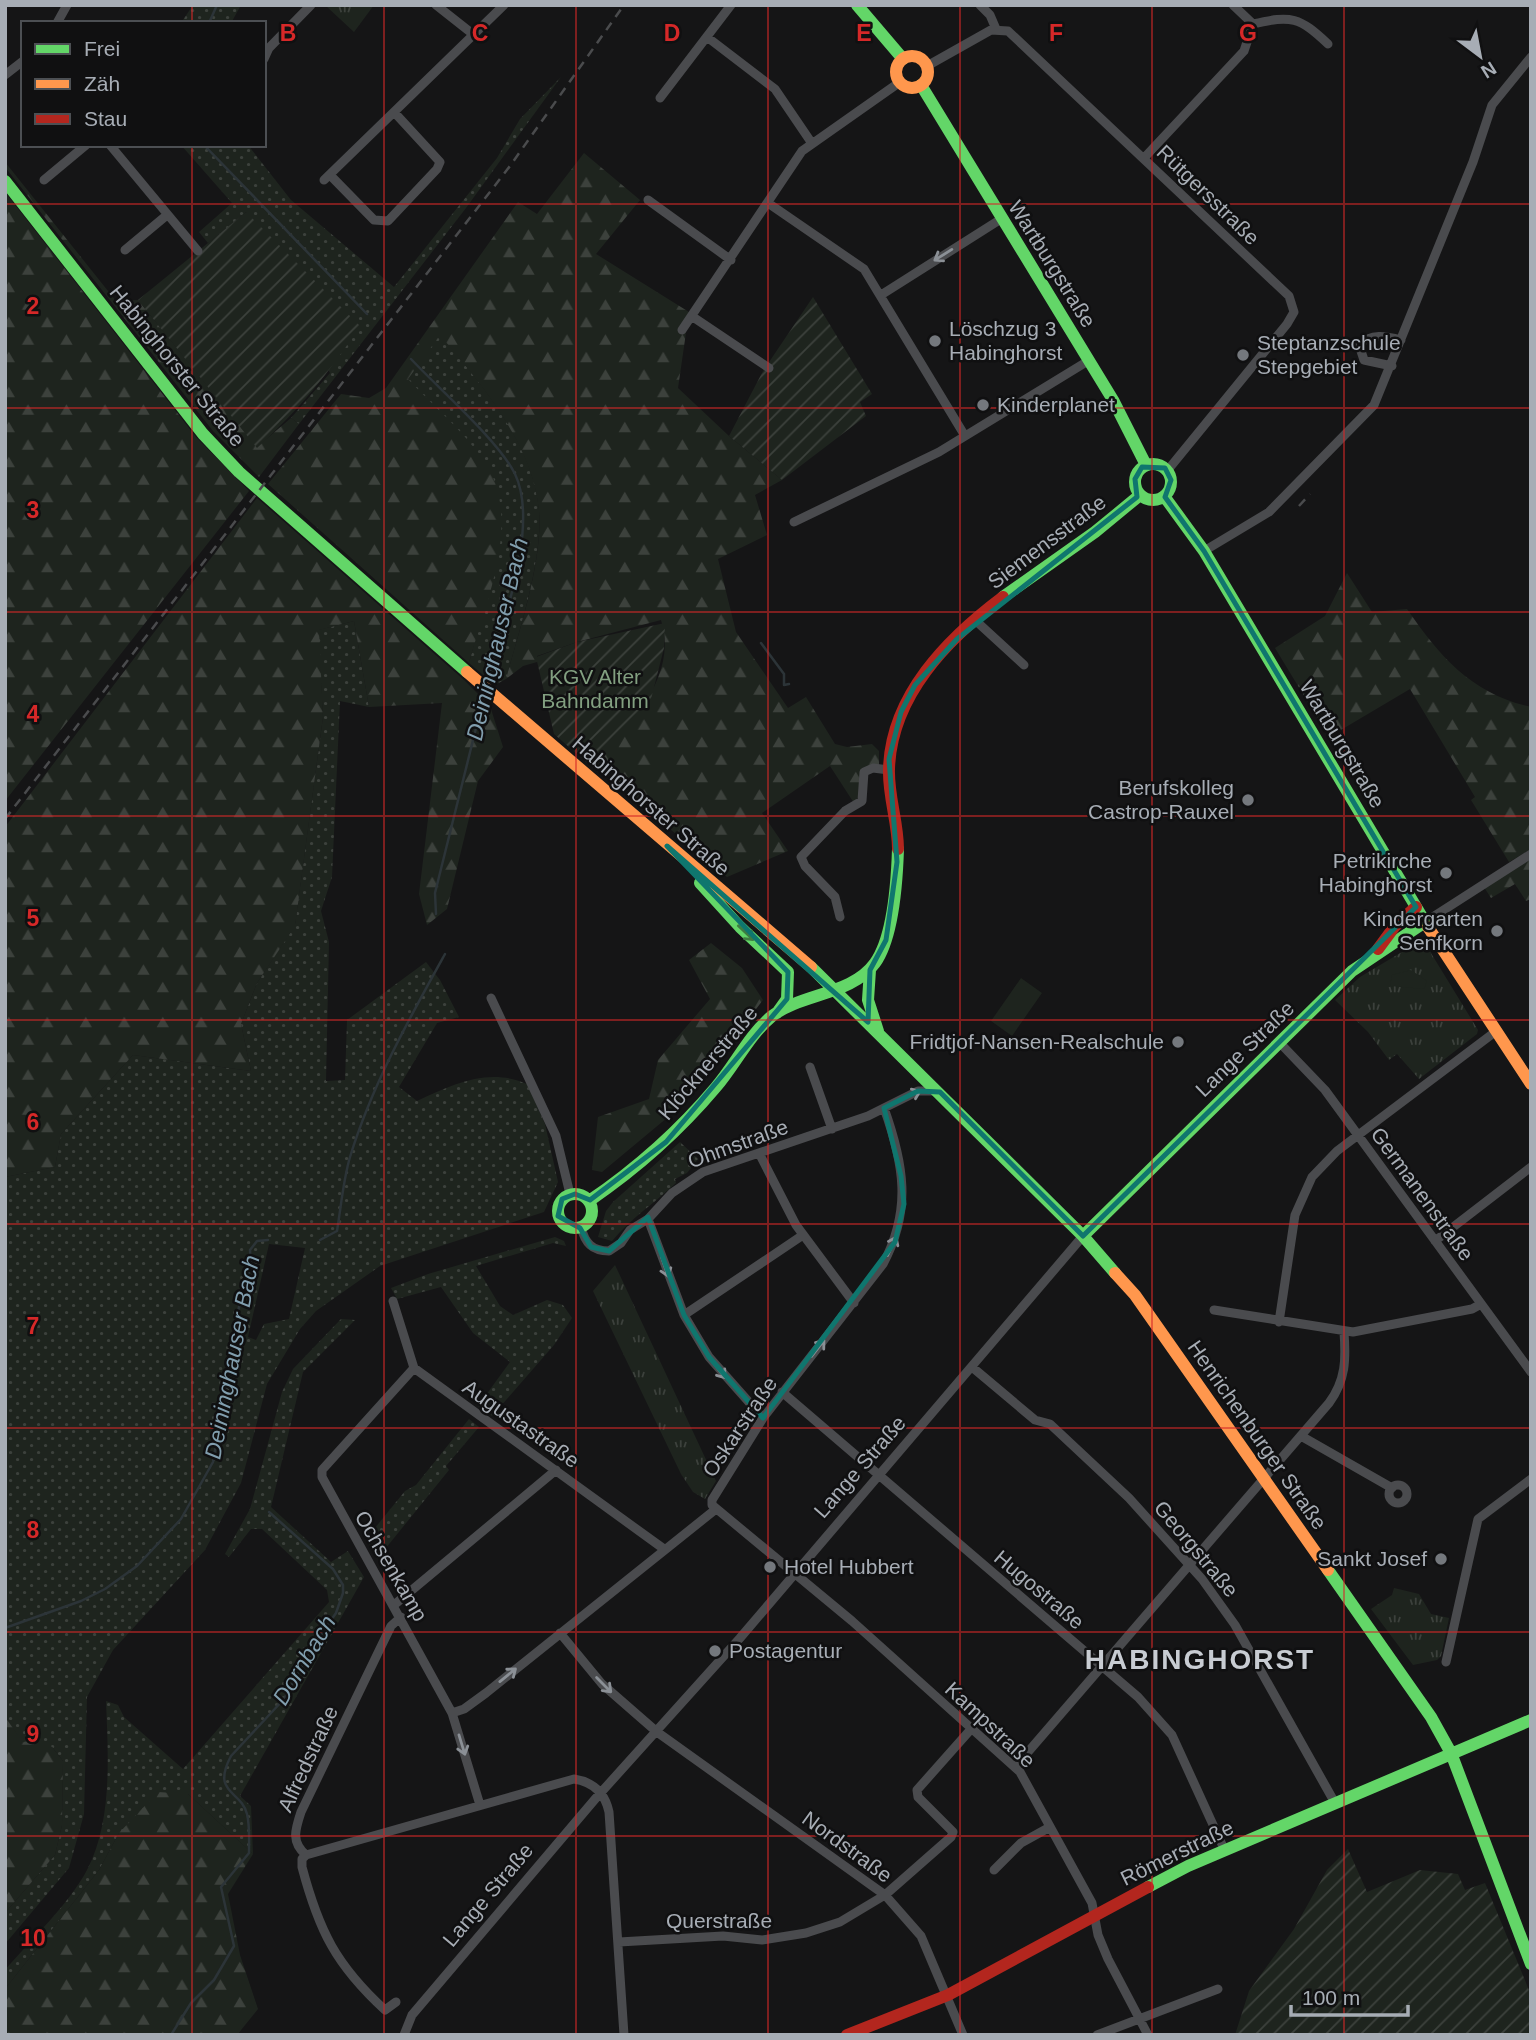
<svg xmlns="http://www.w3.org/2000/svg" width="1536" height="2040" font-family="Helvetica,sans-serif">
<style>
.grass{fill:url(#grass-dots);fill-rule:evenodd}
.forest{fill:url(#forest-firs)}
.park{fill:url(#park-tufts)}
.garden{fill:url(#garden-furrows)}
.pitch{fill:#1e241e}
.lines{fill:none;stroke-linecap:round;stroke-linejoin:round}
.stream{stroke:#2c3438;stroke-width:2.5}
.street{stroke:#4a4b4e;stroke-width:9}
.fast{stroke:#63d668;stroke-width:12}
.slow{stroke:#ff974d;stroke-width:12}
.jam{stroke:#b3261e;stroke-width:12}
.rail{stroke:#4a4b4d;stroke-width:2.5;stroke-dasharray:9 7;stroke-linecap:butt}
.oneway{stroke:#8b9096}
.oneway2{stroke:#3e7d41}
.marked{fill:none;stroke:#0f766e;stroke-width:5;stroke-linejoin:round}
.grid{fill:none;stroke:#d62828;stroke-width:2;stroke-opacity:0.55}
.poi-dot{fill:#74787d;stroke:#101011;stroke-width:2.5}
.labels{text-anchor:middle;stroke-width:5;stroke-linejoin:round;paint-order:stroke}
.street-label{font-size:21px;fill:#a7adb5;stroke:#101011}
.poi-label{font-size:21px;fill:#a7adb5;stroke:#101011;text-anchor:start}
.park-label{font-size:21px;fill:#829f80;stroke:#101011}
.water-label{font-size:23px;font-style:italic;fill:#819eae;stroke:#101011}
.district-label{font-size:28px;font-weight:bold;letter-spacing:2px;fill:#c8ccd2;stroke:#101011}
.grid-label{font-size:23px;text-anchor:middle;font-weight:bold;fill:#d62828;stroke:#101011;stroke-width:5;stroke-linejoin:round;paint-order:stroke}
</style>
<defs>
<pattern id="grass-dots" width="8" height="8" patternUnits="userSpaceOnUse" patternTransform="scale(1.75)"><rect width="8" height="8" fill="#1e241e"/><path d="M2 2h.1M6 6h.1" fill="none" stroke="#3c413c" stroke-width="1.8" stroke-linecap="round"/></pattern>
<pattern id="forest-firs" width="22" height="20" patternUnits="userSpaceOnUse" patternTransform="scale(1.75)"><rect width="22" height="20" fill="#1e241e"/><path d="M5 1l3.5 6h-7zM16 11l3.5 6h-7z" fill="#3c413c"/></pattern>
<pattern id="park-tufts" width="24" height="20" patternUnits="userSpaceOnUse" patternTransform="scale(1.75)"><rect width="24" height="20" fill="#1e241e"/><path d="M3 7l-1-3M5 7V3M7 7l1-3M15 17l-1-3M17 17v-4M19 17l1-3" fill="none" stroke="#3c413c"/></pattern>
<pattern id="garden-furrows" width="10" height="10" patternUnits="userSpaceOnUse" patternTransform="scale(1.75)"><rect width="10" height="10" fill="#1e241e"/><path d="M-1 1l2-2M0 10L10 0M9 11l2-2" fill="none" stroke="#3c413c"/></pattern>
</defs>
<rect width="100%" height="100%" fill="#151516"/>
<!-- grass -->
<path class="grass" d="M 193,5 L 241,5 L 231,23 L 181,23 Z
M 561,77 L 466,208 L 299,424 L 291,418 L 330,373 L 246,212 L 208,243 L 199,232 L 232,203 L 181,145 L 248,145 L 291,200 L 394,287 L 497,158 L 520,119 Z
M 440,334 C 481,384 533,443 539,510 C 543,560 519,631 506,679 L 495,685 L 469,663 L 483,610 L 408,378 Z
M 354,621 L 369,707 L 340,701 L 332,877 L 321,911 L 329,942 L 326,1081 L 345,1080 L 347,1020 L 426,962 L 440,980 L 459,1017 L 437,1023 L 399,1087 L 417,1101 C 453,1084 489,1067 527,1084 L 545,1124 L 558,1182 L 544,1212 L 380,1266 L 316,1311 L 300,1329 L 267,1384 L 241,1483 L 205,1550 L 113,1650 L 87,1697 L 84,1814 L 69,1868 L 5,1944 L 5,1913 L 55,1855 L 62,1825 L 63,1761 L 52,1747 L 23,1743 L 5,1717 L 5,1177 L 55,1167 L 61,1134 L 133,1055 L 251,1071 L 241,1024 L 257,983 L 295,925 L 323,717 L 318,630 ZM 269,1244 L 305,1248 L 289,1319 L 264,1324 L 256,1340 L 248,1337 Z
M 680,1142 L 698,1159 L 687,1173 L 675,1179 L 676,1183 C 656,1202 631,1218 612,1241 L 598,1237 L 606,1211 L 613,1202 Z
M 555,1237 L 564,1241 L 566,1246 L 553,1243 L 476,1266 L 500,1306 L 513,1315 L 547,1300 L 563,1305 L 572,1318 L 554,1345 L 492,1416 L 478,1406 L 510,1362 L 473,1333 L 441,1287 L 397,1299 L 391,1288 L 428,1274 Z
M 341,1319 L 355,1320 L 303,1372 L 271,1507 L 331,1562 L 348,1551 L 364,1577 L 240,1796 L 251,1806 L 253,1854 L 188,1794 L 119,1833 L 99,1870 L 5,1989 L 5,1970 C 31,1940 69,1904 87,1870 C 113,1821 108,1754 106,1701 L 118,1705 L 124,1717 L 183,1769 L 329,1602 L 327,1590 L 262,1529 L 251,1529 L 229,1557 L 225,1554 L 250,1509 L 282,1392 L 293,1369 Z
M 469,1419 L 479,1427 L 446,1466 L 449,1470 L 377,1559 L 366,1539 L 405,1491 L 416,1485 Z"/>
<!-- forest -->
<path class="forest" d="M 584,153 L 640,200 L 596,254 L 689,312 L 678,388 L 729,436 L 782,480 L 755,495 L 767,535 L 718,559 L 736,632 L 788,708 L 806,697 L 835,744 L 847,747 L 872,744 L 879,751 L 879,765 L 861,769 L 861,793 L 854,803 L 830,766 L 762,813 L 788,851 L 727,877 L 593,764 C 629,726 679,677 661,620 L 577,642 L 537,656 L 537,662 L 523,666 L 506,679 C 519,631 543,561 539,511 C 533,444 481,384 440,335 L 408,379 C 432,405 464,431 484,461 C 524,519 485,603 469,663 L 268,484 L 341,394 L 369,398 L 386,388 L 518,202 L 537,214 Z
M 5,162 L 116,301 L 138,300 L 257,447 L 291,418 L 299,424 L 259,477 L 213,431 L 5,167 Z
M 5,192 L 196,437 L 249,491 L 5,801 Z
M 257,498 L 464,680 L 490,706 L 503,747 L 478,781 L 447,909 L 427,925 L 419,894 L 442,703 L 369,707 L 354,621 L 319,630 L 323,717 L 295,926 L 257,983 L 241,1024 L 251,1071 L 133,1055 L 61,1134 L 55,1167 L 5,1177 L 5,827 Z
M 1347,573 L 1372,612 L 1407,609 C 1440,657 1472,694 1531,707 L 1531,849 L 1509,862 L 1471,800 L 1475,797 L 1410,689 L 1329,737 L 1275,648 L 1325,616 Z
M 1531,855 L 1531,899 L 1526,901 L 1515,884 L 1491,898 L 1482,884 Z
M 711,943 L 742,968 L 763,1000 L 680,1107 L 602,1172 L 592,1170 L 598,1117 L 649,1099 L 658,1060 L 710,999 L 689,960 Z
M 5,1717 L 23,1742 L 40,1739 L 52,1747 L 63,1761 L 62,1825 L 55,1855 L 5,1913 Z
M 158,1792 L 188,1794 L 253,1854 L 228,1894 L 240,1955 L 258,2009 L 237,2035 L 5,2035 L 5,1989 L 99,1870 L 119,1833 Z"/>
<!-- park -->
<path class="park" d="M 325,5 L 374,5 L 354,32 Z
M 1417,943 L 1426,945 L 1478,1030 L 1477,1034 L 1419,1079 L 1397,1054 L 1389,1060 L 1368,1032 L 1335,1000 L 1360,977 Z
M 615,1265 L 716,1481 L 705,1499 L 693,1492 L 681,1474 L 593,1291 Z
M 1394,1588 L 1419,1594 L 1431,1614 L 1449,1618 L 1441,1656 L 1437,1660 L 1413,1665 L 1371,1609 L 1392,1595 Z"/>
<!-- garden -->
<path class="garden" d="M 246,212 L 360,326 C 330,372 298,411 257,448 L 138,300 Z
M 813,297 L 872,394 L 860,402 L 866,416 L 782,480 L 729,436 L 763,371 Z
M 665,623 L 664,648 L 651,699 L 593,768 L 554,734 L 536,657 L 577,642 Z
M 1348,1849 L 1367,1892 L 1420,1870 L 1458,1874 L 1465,1890 L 1485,1883 L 1531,1995 L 1531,2035 L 1235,2035 L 1249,1991 L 1294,1929 L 1327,1870 Z"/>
<!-- pitch -->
<path class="pitch" d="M 1411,970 L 1427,981 L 1424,989 L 1390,986 L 1392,975 Z
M 1021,978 L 1042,993 L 1012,1036 L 991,1021 Z"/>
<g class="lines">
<!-- stream -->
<path class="stream" d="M 209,23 L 217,5
M 204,145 L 367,314
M 411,359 C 438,388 499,441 515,474 C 540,526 501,627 487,682
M 761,643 L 784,674 L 784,685 L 789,684
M 436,914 L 435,893 L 484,696
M 320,1240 L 337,1231 C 341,1207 343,1181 350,1157 C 372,1085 409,1019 445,954
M 5,1628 L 81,1601 L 105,1589 L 137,1566 L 181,1519 L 213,1462 L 234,1343 L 239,1331 L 238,1312 L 244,1281 L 251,1269 L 250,1250 L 257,1241 L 268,1240
M 171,2035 L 191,2003 L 214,1980 L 234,1946 L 221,1887 L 249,1853 C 249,1841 250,1826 247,1814 C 241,1790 211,1794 231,1756 L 284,1699 L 313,1646 L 336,1613 L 343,1593 L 343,1585 L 333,1569 L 269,1512"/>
<!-- street -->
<path class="street" d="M 436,5 L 474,35
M 980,5 L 990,15 L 996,29
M 57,23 L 67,5
M 1253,24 C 1292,15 1299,17 1328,44
M 707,37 L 775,89 L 811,142
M 264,59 L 269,48 L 311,5
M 927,66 L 991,30 L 1008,31 L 1289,296 L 1294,312 L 1287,324 L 1167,471
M 5,75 L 23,61
M 660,98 L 731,5
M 110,145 L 198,251
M 1144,158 L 1244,51 L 1253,24 L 1233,5
M 330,175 L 374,220 L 388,221 L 437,169 L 440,162 L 394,112
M 44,180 L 86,145
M 324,180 L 504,5
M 648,200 L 731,260
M 768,203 L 864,269 L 965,436
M 125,250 L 167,215
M 881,295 L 1001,219
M 693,317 L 769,368
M 682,330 L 802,151 L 900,82
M 1392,366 L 1364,360 L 1359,345 C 1371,333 1386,336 1401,340
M 794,522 L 939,452 L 1088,361
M 1204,551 L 1269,512 L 1374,405 L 1473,162 L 1492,105 L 1531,57
M 976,621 L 1024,665
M 840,917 L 835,897 L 805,866 L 801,857 L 845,811 L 862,801 L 864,772 L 873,768 L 889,770
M 1425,922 L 1531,854
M 491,998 L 556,1136 L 570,1194
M 1279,1042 L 1325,1090 L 1531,1372
M 810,1067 L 832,1129
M 884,1108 C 904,1164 912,1210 883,1264 L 763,1418 L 712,1500 L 712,1505 L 852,1621 L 1020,1772 L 1092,1903 L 1098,1935 L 1108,1959 L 1148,2035
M 759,1153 L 796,1225 L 854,1303
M 648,1219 L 684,1315 L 709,1357 L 763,1418
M 581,1227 C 585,1243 592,1251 609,1251 L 621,1243 L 630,1230 L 648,1219 L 672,1193 L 703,1172 L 868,1116 L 918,1091 L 934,1091
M 1435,1241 L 1531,1167
M 393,1301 L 414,1368 L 664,1549
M 1214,1310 L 1353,1332 L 1472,1309 L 1481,1304
M 684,1315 L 803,1235
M 1279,1322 L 1295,1215 L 1312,1177 L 1337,1151 L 1495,1032
M 972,1367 L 1035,1420 L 1050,1424 L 1129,1498 L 1202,1579 L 1235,1625 L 1335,1803
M 414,1368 L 322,1470 L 322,1477 L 452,1713 L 480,1805
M 782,1392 L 1138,1697 L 1172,1735 L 1225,1851
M 1301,1436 L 1392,1488
M1389 1494a9 9 0 1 1 18 0a9 9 0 1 1-18 0Z
M 394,1605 L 556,1470
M 560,1633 L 602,1684 L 657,1732 L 885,1895 L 921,1936 L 963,2035
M 1446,1662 L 1478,1519 L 1531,1479
M 452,1713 L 464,1709 L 486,1693 L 716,1509
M 1015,1767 L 1329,1403 C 1346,1380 1346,1359 1344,1332
M 306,1855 L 574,1779 C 593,1782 605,1793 609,1812 L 624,2035
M 994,1870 L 1021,1843 L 1050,1827
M 619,1942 L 723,1936 L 762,1940 L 806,1933 L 840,1922 L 885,1895 L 951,1837 L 953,1832 L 918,1797 L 917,1790 L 972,1728
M 396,2002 L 385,2010 C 336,1965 319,1931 302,1867 L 302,1859 L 306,1855 C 291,1842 295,1830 301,1812 L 391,1626 L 401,1617
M 404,2035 L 412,2015 L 596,1798 L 740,1638 L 1083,1236
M 1097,2035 L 1218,1989"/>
<!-- fast -->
<path class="fast" d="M 857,5 L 903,59
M 921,85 L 1113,400 L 1146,465
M 5,181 L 203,434 L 239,472 L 467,672
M1135 482a18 18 0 1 1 36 0a18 18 0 1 1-36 0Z
M 1164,496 L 1204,551 L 1428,927
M 1003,597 L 1095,532 L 1140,495
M 700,883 L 740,927 L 788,972 L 787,999 L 777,1013
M 811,967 L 1083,1236 L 1115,1273
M 870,970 L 868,1000 L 878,1031
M558 1211a17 17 0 1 1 34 0a17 17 0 1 1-34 0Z
M 589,1201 C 636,1169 679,1131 716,1087 C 735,1065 749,1035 772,1016 C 802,993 852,995 875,963 C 893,938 897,880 898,849
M 1083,1236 L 1352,971 L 1425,922
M 1328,1570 L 1431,1717 L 1451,1753 L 1531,1964
M 1148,1887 L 1188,1866 L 1531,1720"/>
<!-- slow -->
<path class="slow" d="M896 72a16 16 0 1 1 32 0a16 16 0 1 1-32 0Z
M 467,672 L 811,967
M 1428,927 L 1531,1084
M 1115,1273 L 1135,1295 L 1328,1570"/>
<!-- jam -->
<path class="jam" d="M 898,849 C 898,822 888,796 889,769 C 891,696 947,639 1003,597
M 1378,949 L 1395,926 L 1416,907
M 847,2035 L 948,1995 L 1148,1887"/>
<!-- rail -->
<path class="rail" d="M 1299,506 L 1310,494
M 5,819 L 510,166 L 624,5"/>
</g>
<!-- one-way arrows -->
<defs><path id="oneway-shaft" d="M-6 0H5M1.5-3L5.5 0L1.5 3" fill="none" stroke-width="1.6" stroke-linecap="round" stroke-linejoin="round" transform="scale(1.75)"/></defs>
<g class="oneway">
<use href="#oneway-shaft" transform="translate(943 255) rotate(148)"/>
<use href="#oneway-shaft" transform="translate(911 1095) rotate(-23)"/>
<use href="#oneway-shaft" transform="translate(892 1246) rotate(-65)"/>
<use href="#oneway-shaft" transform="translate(665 1267) rotate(71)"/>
<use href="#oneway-shaft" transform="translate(818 1348) rotate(-52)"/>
<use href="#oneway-shaft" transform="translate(719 1370) rotate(52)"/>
<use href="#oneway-shaft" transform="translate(508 1675) rotate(-39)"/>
<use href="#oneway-shaft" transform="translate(604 1685) rotate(45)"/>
<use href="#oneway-shaft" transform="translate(462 1745) rotate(73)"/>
</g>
<use class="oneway2" href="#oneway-shaft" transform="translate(746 933) rotate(43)"/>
<!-- marked area -->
<path class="marked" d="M 1142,467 L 1165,468 L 1171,480 L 1165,497 L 1204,551 L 1416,907 L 1083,1236 L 940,1092 L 918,1091 L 884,1108 L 901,1176 L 904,1204 L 895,1242 L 763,1418 L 709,1357 L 684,1315 L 648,1217 L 609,1251 L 591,1247 L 580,1228 L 558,1216 L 562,1199 L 575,1194 L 590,1200 L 666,1142 L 787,999 L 788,972 L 667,846 L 868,1022 L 870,970 L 886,940 L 897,862 L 889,759 L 901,712 L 915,685 L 957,639 L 1137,497 L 1135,479 Z"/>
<!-- grid -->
<path class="grid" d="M 192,5 L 192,23M 384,5 L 384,2035M 576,5 L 576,2035M 768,5 L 768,2035M 960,5 L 960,2035M 1152,5 L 1152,2035M 1344,5 L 1344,2035M 192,145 L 192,2035M 5,204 L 1531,204M 5,408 L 1531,408M 5,612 L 1531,612M 5,816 L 1531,816M 5,1020 L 1531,1020M 5,1224 L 1531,1224M 5,1428 L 1531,1428M 5,1632 L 1531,1632M 5,1836 L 1531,1836"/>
<!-- markers -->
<g class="poi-dot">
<circle cx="935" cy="341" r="7"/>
<circle cx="1243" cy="355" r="7"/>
<circle cx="983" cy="405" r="7"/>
<circle cx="1248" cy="800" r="7"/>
<circle cx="1446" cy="873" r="7"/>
<circle cx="1497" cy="931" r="7"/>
<circle cx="1178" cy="1042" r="7"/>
<circle cx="1441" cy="1559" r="7"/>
<circle cx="770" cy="1567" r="7"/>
<circle cx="715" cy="1651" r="7"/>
</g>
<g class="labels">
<!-- street labels -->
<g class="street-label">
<text transform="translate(1208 195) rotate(44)" y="7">Rütgersstraße</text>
<text transform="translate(1052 264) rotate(58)" y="7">Wartburgstraße</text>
<text transform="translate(177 366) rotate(51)" y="7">Habinghorster Straße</text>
<text transform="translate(1047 542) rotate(-37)" y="7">Siemensstraße</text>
<text transform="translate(1342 744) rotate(59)" y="7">Wartburgstraße</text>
<text transform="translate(651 806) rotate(41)" y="7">Habinghorster Straße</text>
<text transform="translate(1245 1049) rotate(-44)" y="7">Lange Straße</text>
<text transform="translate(708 1063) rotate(-50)" y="7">Klöcknerstraße</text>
<text transform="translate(738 1144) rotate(-20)" y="7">Ohmstraße</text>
<text transform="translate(1422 1194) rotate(54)" y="7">Germanenstraße</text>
<text transform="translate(521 1424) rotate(35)" y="7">Augustastraße</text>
<text transform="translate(740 1427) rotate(-56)" y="7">Oskarstraße</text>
<text transform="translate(1257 1435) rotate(55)" y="7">Henrichenburger Straße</text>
<text transform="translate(860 1467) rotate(-49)" y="7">Lange Straße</text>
<text transform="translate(1196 1549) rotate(50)" y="7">Georgstraße</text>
<text transform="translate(391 1566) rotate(60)" y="7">Ochsenkamp</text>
<text transform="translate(1039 1590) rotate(40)" y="7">Hugostraße</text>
<text transform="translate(990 1725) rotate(43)" y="7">Kampstraße</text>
<text transform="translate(308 1759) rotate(-65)" y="7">Alfredstraße</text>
<text transform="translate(847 1847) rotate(36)" y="7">Nordstraße</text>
<text transform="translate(1177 1853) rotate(-26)" y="7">Römerstraße</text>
<text transform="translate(488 1895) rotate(-50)" y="7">Lange Straße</text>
<text x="719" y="1928">Querstraße</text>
</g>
<!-- poi labels -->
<g class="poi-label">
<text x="949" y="336">Löschzug 3<tspan x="949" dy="24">Habinghorst</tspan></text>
<text x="1257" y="350">Steptanzschule<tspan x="1257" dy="24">Stepgebiet</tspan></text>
<text x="997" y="412">Kinderplanet</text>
<text x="1234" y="795" text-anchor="end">Berufskolleg<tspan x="1234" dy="24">Castrop-Rauxel</tspan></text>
<text x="1432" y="868" text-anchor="end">Petrikirche<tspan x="1432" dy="24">Habinghorst</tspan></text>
<text x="1483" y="926" text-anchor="end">Kindergarten<tspan x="1483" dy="24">Senfkorn</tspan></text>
<text x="1164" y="1049" text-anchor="end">Fridtjof-Nansen-Realschule</text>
<text x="1427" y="1566" text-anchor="end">Sankt Josef</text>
<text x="784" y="1574">Hotel Hubbert</text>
<text x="729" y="1658">Postagentur</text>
</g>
<!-- park labels -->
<g class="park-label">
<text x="595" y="684">KGV Alter<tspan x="595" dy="24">Bahndamm</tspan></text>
</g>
<!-- water labels -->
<g class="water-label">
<text transform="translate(497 639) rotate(-77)" y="8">Deininghauser Bach</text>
<text transform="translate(232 1357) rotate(-79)" y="8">Deininghauser Bach</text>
<text transform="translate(304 1660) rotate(-59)" y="8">Dornbach</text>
</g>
<!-- district labels -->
<g class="district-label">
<text x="1200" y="1669">HABINGHORST</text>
</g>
</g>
<g class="grid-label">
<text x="288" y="41">B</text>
<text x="480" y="41">C</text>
<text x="672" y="41">D</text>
<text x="864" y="41">E</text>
<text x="1056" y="41">F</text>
<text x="1248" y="41">G</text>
<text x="33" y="314">2</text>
<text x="33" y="518">3</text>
<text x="33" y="722">4</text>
<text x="33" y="926">5</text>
<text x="33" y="1130">6</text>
<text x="33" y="1334">7</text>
<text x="33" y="1538">8</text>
<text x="33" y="1742">9</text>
<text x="33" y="1946">10</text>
</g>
<!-- border -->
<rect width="1536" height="2040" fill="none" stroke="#a7adb5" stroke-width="14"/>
<!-- legend -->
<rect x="21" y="21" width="245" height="126" fill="#101011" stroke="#4c4f53" stroke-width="2"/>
<rect x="35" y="44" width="35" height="10" fill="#63d668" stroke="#4c4f53" stroke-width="2"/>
<text x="84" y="56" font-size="21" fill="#a7adb5">Frei</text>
<rect x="35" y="79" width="35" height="10" fill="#ff974d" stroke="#4c4f53" stroke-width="2"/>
<text x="84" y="91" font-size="21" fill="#a7adb5">Zäh</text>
<rect x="35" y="114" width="35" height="10" fill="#b3261e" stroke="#4c4f53" stroke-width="2"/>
<text x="84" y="126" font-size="21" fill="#a7adb5">Stau</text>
<!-- north arrow -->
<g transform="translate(1480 56) rotate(148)" stroke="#101011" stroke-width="5" paint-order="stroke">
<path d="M0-5L12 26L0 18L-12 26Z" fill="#a7adb5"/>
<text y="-10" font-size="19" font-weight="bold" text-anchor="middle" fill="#a7adb5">N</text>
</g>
<!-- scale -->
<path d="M1291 2005v10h117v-10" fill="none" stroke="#a7adb5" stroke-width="3.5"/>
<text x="1302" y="2005" font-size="21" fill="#a7adb5" stroke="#101011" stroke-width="5" paint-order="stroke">100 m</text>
</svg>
